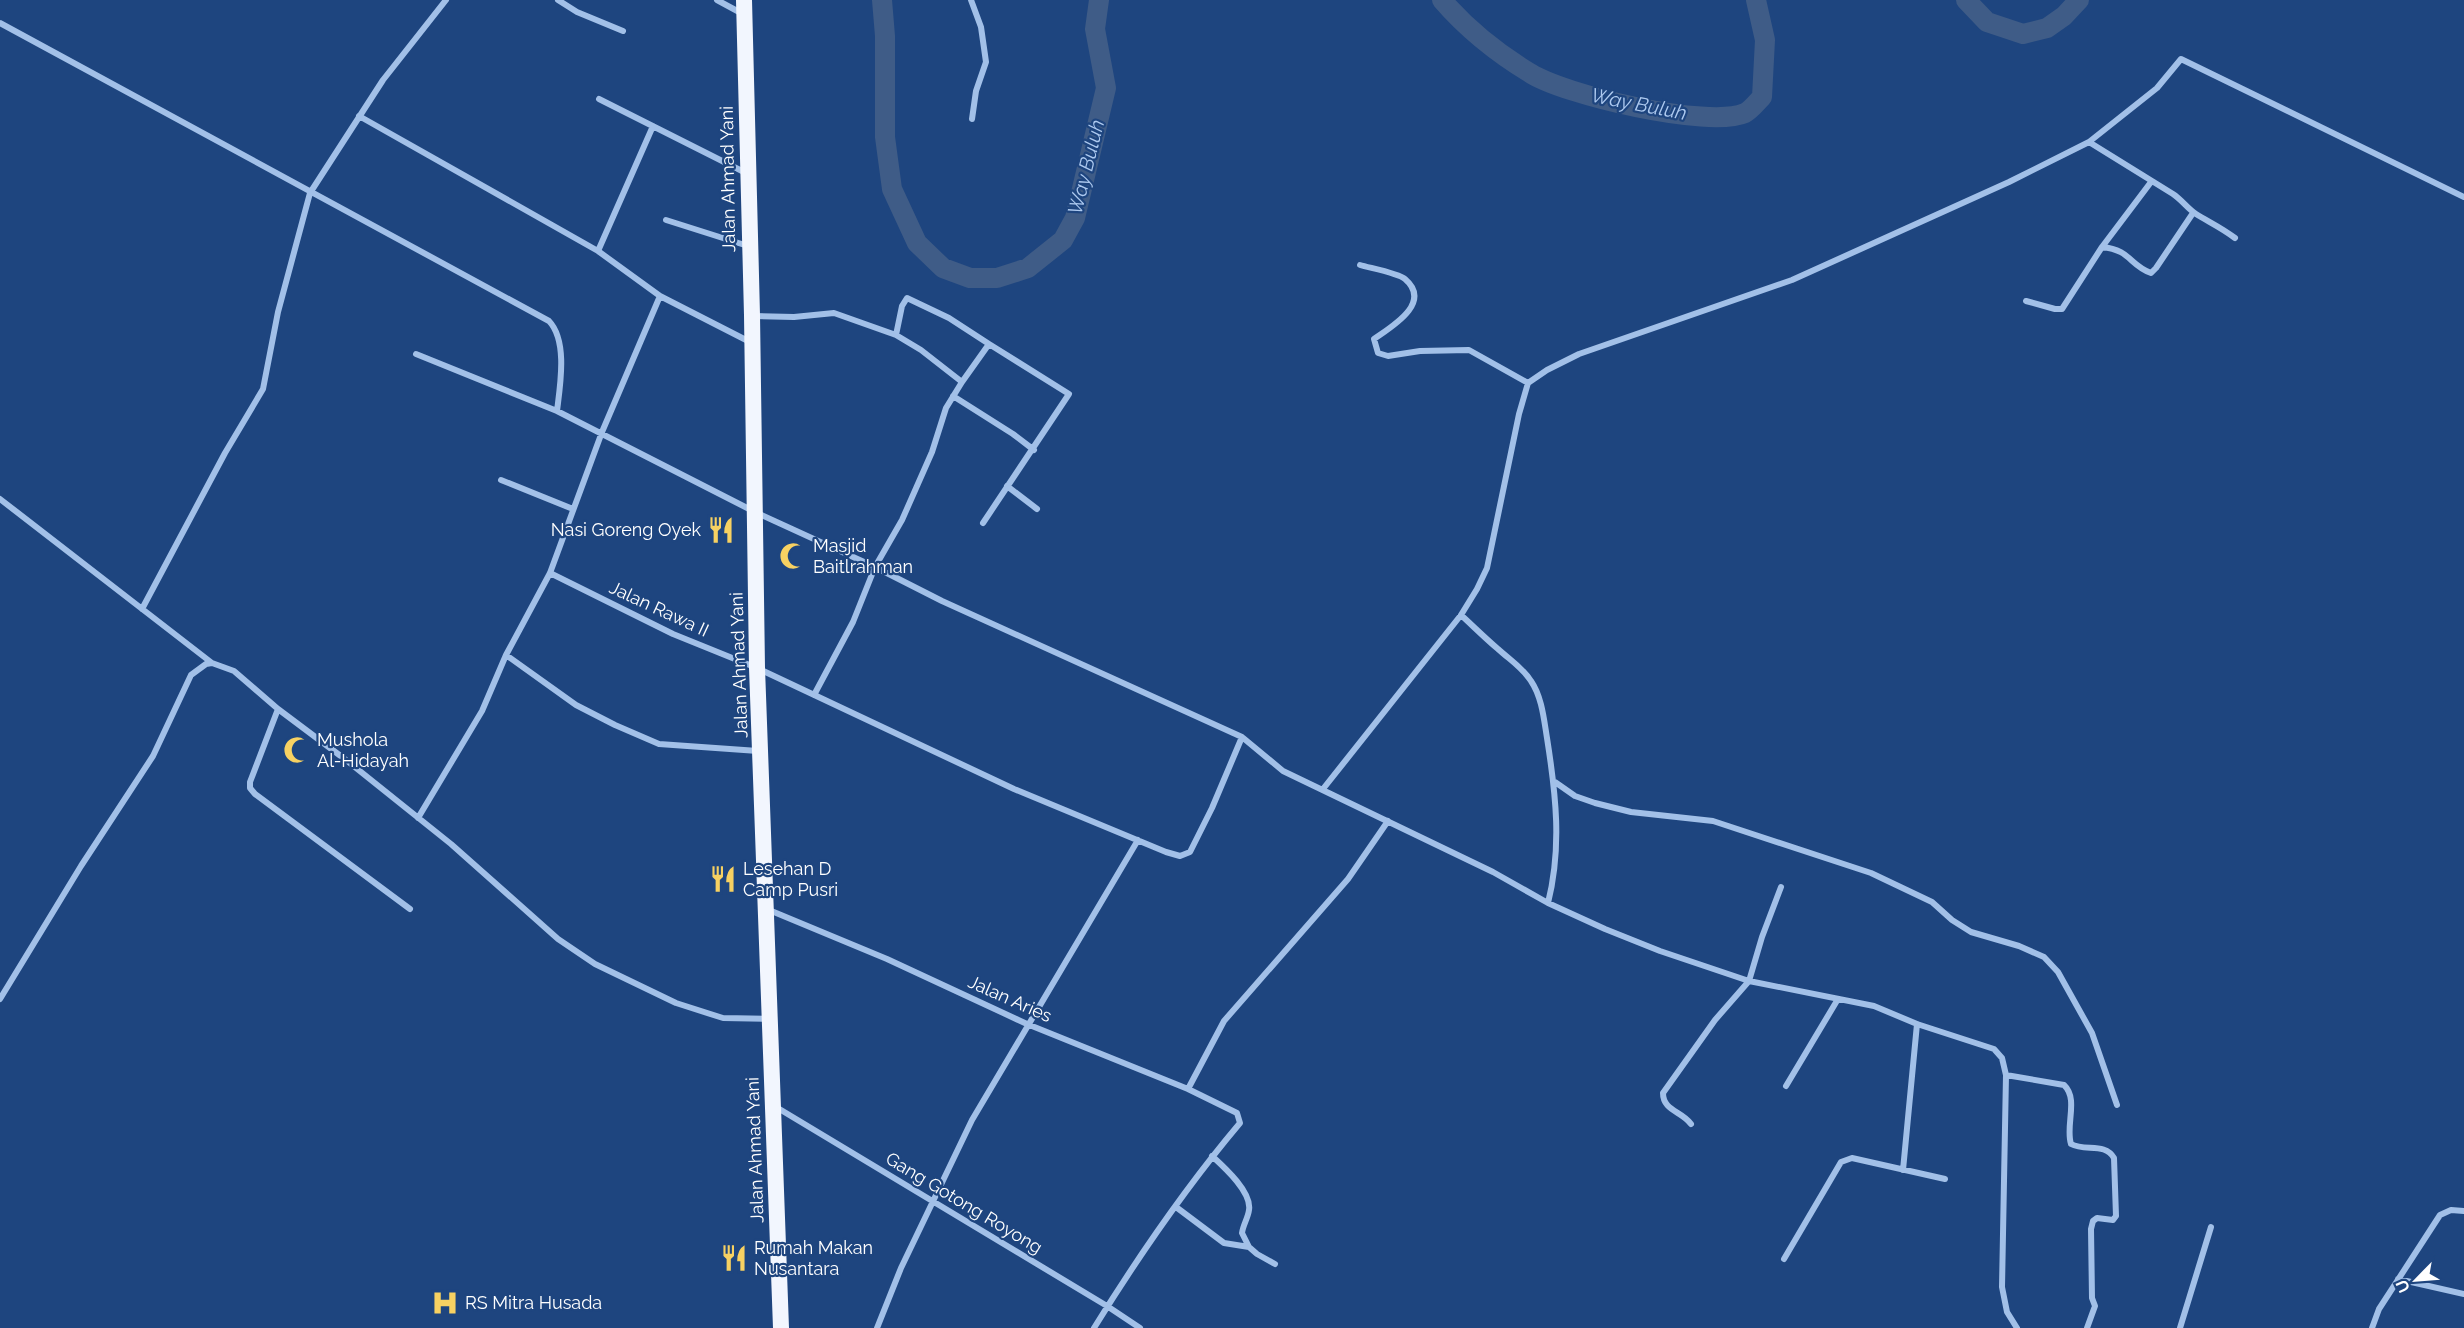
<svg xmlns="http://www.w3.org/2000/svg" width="2464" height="1328" font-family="Raleway,sans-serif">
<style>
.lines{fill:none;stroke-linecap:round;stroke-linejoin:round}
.river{stroke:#3f5c87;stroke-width:20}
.minor{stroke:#a2c0e8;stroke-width:6}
.trunk{stroke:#f2f6fe;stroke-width:16}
.labels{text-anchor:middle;stroke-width:4.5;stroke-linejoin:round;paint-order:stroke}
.street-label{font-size:18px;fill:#fff;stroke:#1e457f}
.poi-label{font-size:18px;fill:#fff;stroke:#1e457f;text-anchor:start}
.water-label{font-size:20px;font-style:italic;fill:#aecaf0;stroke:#1e457f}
</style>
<rect width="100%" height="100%" fill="#1e457f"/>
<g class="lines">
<!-- river -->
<path class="river" d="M 882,0 L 885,36 L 885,137 L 892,189 L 917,243 L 943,268 L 970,278 L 997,278 L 1028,268 L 1063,240 L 1075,218 L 1106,88 L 1095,29 L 1099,0
M 1442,0 C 1467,29 1497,53 1530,73 C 1564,95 1709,129 1745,113 C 1751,110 1757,102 1762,97 L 1765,40 L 1756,0
M 1966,0 L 1987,22 L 2023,34 L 2047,28 L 2064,16 L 2079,0"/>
<!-- minor -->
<path class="minor" d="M 558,0 L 577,12 L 623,31
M 717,0 L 741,13
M 971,0 L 981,27 L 986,62 L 976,91 L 972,119
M 0,23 L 549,321 C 568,341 560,386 557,411
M 599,99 L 746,173
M 359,116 L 598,251 L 660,296 L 750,342
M 2089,142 L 2173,194 C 2182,200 2188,209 2196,214 C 2209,222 2222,228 2235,238
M 666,220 L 748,246
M 2102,247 C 2131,250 2129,265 2151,273 L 2156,268 L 2193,213
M 598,251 L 653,126
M 1360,265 C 1370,268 1398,273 1405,279 C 1433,303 1391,327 1374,339 L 1378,353 L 1388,356 L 1420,351 L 1469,350 L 1528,383
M 2026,301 L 2055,309 L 2062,309 L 2102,247 L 2151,182
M 754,316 L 794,317 L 834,313 L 896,335 L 921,350 L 962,382
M 896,335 L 902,306 L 907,298 L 949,318 L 989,344
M 416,354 L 557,411 L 755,512 L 875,567 L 942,601 L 1242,737 L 1283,771 L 1493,872 L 1548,903 L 1605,929 L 1660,951 L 1749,981 L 1874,1006 L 1917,1024 L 1994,1049 L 2002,1058 L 2006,1075 L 2002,1287 L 2007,1312 L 2017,1328
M 953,396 L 1013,434 L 1034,450
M 501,480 L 573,509
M 1007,486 L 1037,509
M 0,499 L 212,663
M 550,573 L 673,634 L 757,668 L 1014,789 L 1166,852 L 1180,856 L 1190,852 L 1212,808 L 1242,737
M 142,609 L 225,453 L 263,389 L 278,312 L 310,193 L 383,80 L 446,0
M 1461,615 C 1473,626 1485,638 1498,649 C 1510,660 1522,667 1531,681 C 1542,697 1544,720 1547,738 C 1556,795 1562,847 1548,903
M 506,655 L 576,705 L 615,725 L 659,744 L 758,751
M 814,695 L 853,622 L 875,567 L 902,520 L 932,452 L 946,408 L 962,382 L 989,344 L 1069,394 L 983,523
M 278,709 L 250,782 L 250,788 L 255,794 L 410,909
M 1555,782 L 1575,796 L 1595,803 L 1631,812 L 1713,821 L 1871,873 L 1932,902 L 1952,920 L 1971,932 L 2019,946 L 2044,957 L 2058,972 L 2092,1033 L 2117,1105
M 1323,789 L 1461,615 L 1477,589 L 1487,568 L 1519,414 L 1528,383 L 1547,370 L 1579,354 L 1792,280 L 2009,182 L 2089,142 L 2157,88 L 2181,59 L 2464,197
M 418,818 L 482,711 L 506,655 L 550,573 L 602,432 L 660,296
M 769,910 L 887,959 L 1027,1024 L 1188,1089 L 1237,1113 L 1240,1123 C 1186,1187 1138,1257 1094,1328
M 0,999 L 81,866 L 153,756 L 191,675 L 206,664 L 212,663 L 234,671 L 278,709 L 346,760 L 451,844 L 558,939 L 595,964 L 676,1003 L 723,1018 L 770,1019
M 2006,1075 L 2064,1085 C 2079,1099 2065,1126 2071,1144 C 2085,1152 2105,1142 2114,1158 L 2116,1216 L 2113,1220 L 2097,1218 L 2093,1221 L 2091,1229 L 2092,1298 L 2095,1306 L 2087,1328
M 1786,1086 L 1838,999
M 1188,1089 L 1224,1021 L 1348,879 L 1388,821
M 776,1107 L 1107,1306 L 1140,1328
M 1691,1124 C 1682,1111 1663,1111 1663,1093 L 1715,1020 L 1749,981 L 1762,937 L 1781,887
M 1212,1156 C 1224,1167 1252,1192 1249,1210 C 1248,1218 1243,1225 1242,1233 L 1249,1247
M 1903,1170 L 1917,1024
M 1176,1207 L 1224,1243 L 1249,1247 L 1257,1254 L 1275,1264
M 1784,1259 L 1841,1162 L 1852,1158 L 1945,1179
M 2398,1279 L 2464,1294
M 877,1328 L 901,1268 L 972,1120 L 1138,840
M 2180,1328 L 2211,1227
M 2372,1328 L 2379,1309 L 2440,1215 L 2451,1210 L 2464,1211"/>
<!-- trunk -->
<path class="trunk" d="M 744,0 L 752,315 L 757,668 L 781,1328"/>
</g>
<!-- icons -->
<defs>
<symbol id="restaurant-bare" viewBox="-9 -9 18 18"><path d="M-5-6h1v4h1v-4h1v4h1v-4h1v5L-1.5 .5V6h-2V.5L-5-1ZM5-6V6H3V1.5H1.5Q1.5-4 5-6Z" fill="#f7d162" stroke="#1e457f" stroke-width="2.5" paint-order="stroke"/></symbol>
<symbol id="mosque-bare" viewBox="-9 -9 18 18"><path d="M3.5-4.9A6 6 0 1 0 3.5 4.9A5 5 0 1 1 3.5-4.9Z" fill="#f7d162" stroke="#1e457f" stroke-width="2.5" paint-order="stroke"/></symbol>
<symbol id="hospital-bare" viewBox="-9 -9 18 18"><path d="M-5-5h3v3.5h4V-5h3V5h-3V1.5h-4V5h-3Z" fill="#f7d162" stroke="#1e457f" stroke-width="2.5" paint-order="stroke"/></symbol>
</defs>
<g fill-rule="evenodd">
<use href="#restaurant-bare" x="702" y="511" width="38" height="38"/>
<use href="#mosque-bare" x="774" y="537" width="38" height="38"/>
<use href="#mosque-bare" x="278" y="731" width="38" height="38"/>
<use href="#restaurant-bare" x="704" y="860" width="38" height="38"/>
<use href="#restaurant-bare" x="715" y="1239" width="38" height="38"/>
<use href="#hospital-bare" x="426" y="1284" width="38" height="38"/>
</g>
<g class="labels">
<!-- street labels -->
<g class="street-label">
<text transform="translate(728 179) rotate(-91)" y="6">Jalan Ahmad Yani</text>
<text transform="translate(659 609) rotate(25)" y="6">Jalan Rawa II</text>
<text transform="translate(739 665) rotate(-92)" y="6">Jalan Ahmad Yani</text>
<text transform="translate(1010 999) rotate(24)" y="6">Jalan Aries</text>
<text transform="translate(755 1150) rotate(-92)" y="6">Jalan Ahmad Yani</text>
<text transform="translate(964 1203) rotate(31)" y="6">Gang Gotong Royong</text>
</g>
<!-- poi labels -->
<g class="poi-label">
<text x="701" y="536" text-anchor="end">Nasi Goreng Oyek</text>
<text x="813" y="552">Masjid<tspan x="813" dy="21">Baitlrahman</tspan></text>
<text x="317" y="746">Mushola<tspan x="317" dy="21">Al-Hidayah</tspan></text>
<text x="743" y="875">Lesehan D<tspan x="743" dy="21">Camp Pusri</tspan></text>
<text x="754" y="1254">Rumah Makan<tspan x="754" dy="21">Nusantara</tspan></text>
<text x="465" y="1309">RS Mitra Husada</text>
</g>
<!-- water labels -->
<g class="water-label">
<text transform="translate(1639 104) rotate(11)" y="7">Way Buluh</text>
<text transform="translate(1086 167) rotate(-76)" y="7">Way Buluh</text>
</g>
</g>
<!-- north arrow -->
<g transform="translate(2416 1280) rotate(245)" stroke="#1e457f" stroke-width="4.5" paint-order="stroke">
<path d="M0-4.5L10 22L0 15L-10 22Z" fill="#ffffff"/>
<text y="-9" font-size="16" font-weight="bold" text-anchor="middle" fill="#ffffff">U</text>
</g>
</svg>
